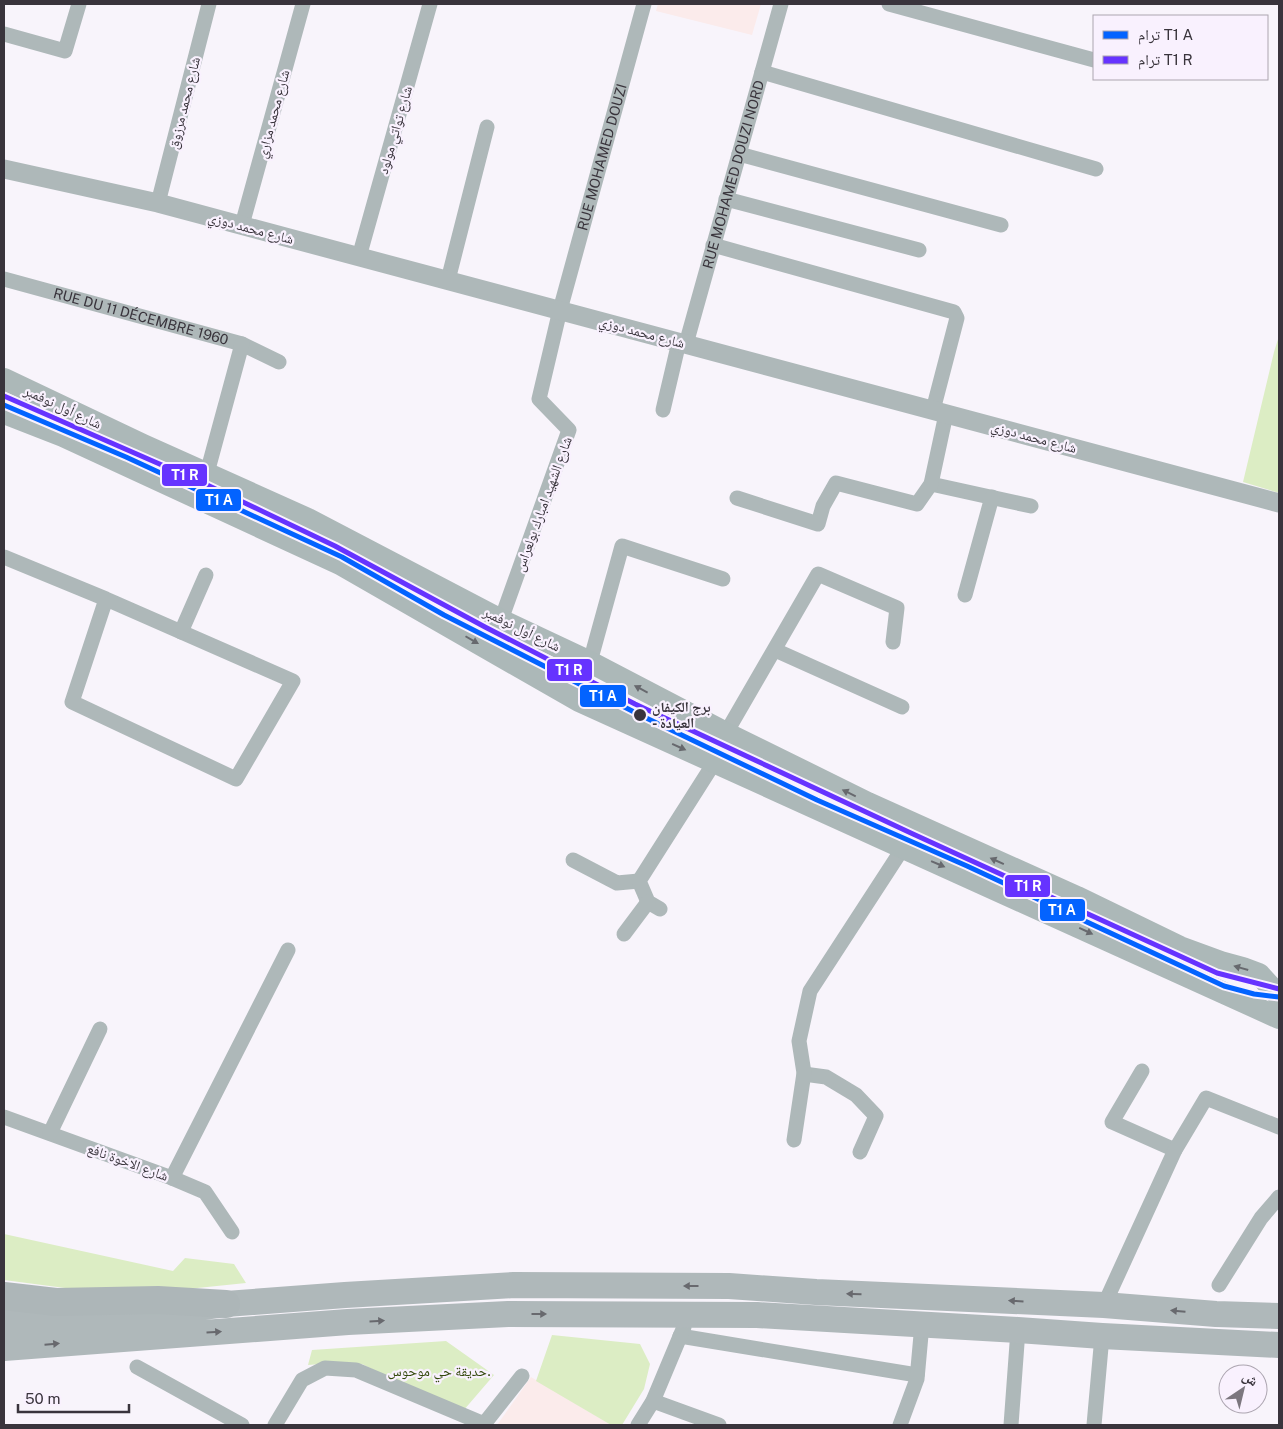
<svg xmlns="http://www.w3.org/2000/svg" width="1283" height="1429" font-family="'Public Sans','Noto Naskh Arabic',sans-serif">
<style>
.education{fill:#fbebeb}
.green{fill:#dcedc4}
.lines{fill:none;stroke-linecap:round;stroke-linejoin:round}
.minor{stroke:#aeb8b9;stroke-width:15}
.tertiary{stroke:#aeb8b9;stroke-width:19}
.secondary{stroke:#acb8b8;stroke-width:22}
.trunk{stroke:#afb8ba;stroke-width:26}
.motorway{stroke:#adb6b8;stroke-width:28}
.tram-1-casing{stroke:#f9f1fe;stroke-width:9}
.tram-2-casing{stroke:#f9f1fe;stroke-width:9}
.tram-1{stroke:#0363ff;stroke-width:5}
.tram-2{stroke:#63f;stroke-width:5}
.oneway{fill:#67696e}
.oneway2{fill:#68696e}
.stop-dot{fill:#39343c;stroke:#f9f1fe;stroke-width:2}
.labels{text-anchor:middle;stroke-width:4.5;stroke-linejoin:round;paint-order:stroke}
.street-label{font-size:14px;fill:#39343c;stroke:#f9f1fe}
.stop-label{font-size:14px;font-weight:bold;fill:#39343c;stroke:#f9f1fe;text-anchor:start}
.park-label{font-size:14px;fill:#33480b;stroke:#f9f1fe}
.line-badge{stroke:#f9f1fe;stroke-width:2}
.badge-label{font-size:14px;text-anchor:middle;font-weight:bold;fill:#fff}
</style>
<rect width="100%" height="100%" fill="#f8f4fb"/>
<!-- education -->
<path class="education" d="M 658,4 L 761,4 L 752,35 L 656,11 Z
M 531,1377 L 611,1425 L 497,1425 Z"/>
<!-- green -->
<path class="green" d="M 1279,336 L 1279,493 L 1243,482 L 1274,352 Z
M 4,1234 L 173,1271 L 185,1258 L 234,1264 L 246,1283 L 178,1290 L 65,1288 L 4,1280 Z
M 552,1335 L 640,1344 L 650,1364 L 644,1389 L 622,1425 L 611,1425 L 536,1381 Z
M 446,1341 L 494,1375 L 463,1411 L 407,1387 L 362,1364 L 334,1363 L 308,1365 L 312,1350 Z"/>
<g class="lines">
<!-- minor -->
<g class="minor">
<path d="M 889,4 L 1094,60"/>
<path d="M 4,34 L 65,51 L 79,4"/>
<path d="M 762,72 L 1096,169"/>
<path d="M 739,154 L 1001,225"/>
<path d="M 726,199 L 919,250"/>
<path d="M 158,203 L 209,4"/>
<path d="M 242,225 L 303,4"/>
<path d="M 713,245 L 954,312 L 957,318 L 933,410"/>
<path d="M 359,257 L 430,4"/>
<path id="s1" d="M 4,279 L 242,344 L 279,362"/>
<path d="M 448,280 L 487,127"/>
<path id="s2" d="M 686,344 L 781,4"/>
<path d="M 663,410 L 679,342"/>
<path d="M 207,473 L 242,344"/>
<path d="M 931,484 L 1031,506"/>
<path d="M 737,498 L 818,524 L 823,506 L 836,483 L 917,504 L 931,484 L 946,414"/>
<path d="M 4,557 L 106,599 L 293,681 L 236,779 L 72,702 L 106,599"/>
<path d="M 965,595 L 992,497"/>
<path id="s3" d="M 501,620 L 569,430 L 539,399 L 560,310 L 644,4"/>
<path d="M 181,632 L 206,575"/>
<path d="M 775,650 L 902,707"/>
<path d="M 590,662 L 622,546 L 723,579"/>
<path d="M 726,733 L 818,574 L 897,608 L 893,642"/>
<path d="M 573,860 L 617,883 L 639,881"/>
<path d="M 660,909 L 648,902 L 639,881 L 714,763"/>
<path d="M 624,934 L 648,902"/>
<path d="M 1142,1071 L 1112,1122 L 1175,1150"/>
<path d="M 804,1074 L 826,1077 L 856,1095 L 876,1116 L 860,1152"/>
<path d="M 4,1117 L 172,1178 L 205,1192 L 232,1232"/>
<path d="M 50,1133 L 100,1029"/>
<path d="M 794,1140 L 804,1073 L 799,1041 L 810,991 L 903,848"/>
<path d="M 172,1178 L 288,950"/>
<path d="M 1219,1285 L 1261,1218 L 1279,1197"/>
<path d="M 1104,1305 L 1175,1150 L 1206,1098 L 1279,1127"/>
<path d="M 680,1336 L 917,1375"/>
<path d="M 137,1367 L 242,1425"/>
<path d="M 653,1401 L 719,1425"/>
<path d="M 275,1425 L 302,1380 L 325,1368 L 356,1370 L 484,1424 L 522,1376"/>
<path d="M 638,1425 L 653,1401 L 684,1327"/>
<path d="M 900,1425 L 917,1379 L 922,1324"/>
<path d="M 1011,1425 L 1018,1330"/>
<path d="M 1094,1425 L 1102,1336"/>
</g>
<!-- tertiary -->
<path class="tertiary" d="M 4,169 L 158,203 L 1279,503"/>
<!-- secondary -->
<path class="secondary" d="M 4,379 L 143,445 L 308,519 L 501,620 L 590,662 L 726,733 L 868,803 L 1077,897 L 1180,947 L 1221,962 L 1243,968 L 1259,974 L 1279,996
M 4,413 L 63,436 L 340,564 L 579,701 L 1279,1018"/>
<!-- trunk -->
<path class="trunk" d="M 4,1323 L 147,1314 L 226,1304 L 345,1295 L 514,1285 L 729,1286 L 816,1292 L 1104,1305 L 1216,1314 L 1279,1316
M 4,1348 L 348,1322 L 508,1314 L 757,1315 L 1018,1330 L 1102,1336 L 1279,1345"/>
<!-- motorway -->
<path class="motorway" d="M 4,1296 L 56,1302 L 158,1300 L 226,1304"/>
<defs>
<path id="tram-1" d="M 4,405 L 126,457 L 342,557 L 444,615 L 640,715 L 817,800 L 967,866 L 1224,986 L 1254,994 L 1279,997"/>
<path id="tram-2" d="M 4,396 L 203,483 L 335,546 L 485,627 L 635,704 L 913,834 L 1217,973 L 1279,989"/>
</defs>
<!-- tram-1 casing -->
<use href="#tram-1" class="tram-1-casing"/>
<!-- tram-2 casing -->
<use href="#tram-2" class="tram-2-casing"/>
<!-- tram-1 -->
<use href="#tram-1" class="tram-1"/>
<!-- tram-2 -->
<use href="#tram-2" class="tram-2"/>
</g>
<!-- one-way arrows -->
<defs><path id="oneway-solid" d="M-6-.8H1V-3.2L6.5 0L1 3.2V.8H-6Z" transform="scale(1.25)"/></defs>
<g class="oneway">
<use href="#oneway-solid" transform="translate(472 640) rotate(30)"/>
<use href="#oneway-solid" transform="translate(641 689) rotate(-152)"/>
<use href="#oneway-solid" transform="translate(679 747) rotate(24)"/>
<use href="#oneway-solid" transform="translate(849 793) rotate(-154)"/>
<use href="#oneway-solid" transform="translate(997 861) rotate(-156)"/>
<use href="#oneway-solid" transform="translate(938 864) rotate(23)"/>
<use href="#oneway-solid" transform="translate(1086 931) rotate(25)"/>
<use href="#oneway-solid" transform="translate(1241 968) rotate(-164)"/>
</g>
<g class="oneway2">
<use href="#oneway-solid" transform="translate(691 1286) rotate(-180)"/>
<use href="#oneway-solid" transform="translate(854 1294) rotate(-178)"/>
<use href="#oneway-solid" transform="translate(1016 1301) rotate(-177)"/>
<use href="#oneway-solid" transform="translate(1178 1311) rotate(-175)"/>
<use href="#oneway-solid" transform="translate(539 1314)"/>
<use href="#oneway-solid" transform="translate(377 1321) rotate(-3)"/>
<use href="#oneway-solid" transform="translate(214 1332) rotate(-4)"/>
<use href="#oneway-solid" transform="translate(52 1344) rotate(-5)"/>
</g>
<!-- markers -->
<circle class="stop-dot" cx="640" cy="715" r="7"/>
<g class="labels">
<!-- street labels -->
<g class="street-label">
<text transform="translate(184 103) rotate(-76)" y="5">شارع محمد مرزوق</text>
<text transform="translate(273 114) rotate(-75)" y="5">شارع محمد مزاري</text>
<text transform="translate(395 130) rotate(-74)" y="5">شارع تواتي مولود</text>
<text dy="5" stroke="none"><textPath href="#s3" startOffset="495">RUE MOHAMED DOUZI</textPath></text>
<text dy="5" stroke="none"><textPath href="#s2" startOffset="176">RUE MOHAMED DOUZI NORD</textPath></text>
<text transform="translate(251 228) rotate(15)" y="5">شارع محمد دوزي</text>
<text dy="5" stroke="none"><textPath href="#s1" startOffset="142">RUE DU 11 DÉCEMBRE 1960</textPath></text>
<text transform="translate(642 332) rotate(15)" y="5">شارع محمد دوزي</text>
<text transform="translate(63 407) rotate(25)" y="5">شارع أول نوفمبر</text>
<text transform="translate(1034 437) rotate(15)" y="5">شارع محمد دوزي</text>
<text transform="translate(543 504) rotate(-70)" y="5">شارع الشهيد امبارك بولعراس</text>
<text transform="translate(522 629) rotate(26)" y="5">شارع أول نوفمبر</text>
<text transform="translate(128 1162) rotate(20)" y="5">شارع الاخوة نافع</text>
</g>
<!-- stop labels -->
<g class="stop-label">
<text x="652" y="712">برج الكيفان<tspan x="652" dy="16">- العيادة</tspan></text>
</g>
<!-- park labels -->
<g class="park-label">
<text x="439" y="1376">حديقة حي موحوس.</text>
</g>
</g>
<g class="line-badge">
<rect x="161" y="463" width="47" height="24" rx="5" fill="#63f"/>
<rect x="195" y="488" width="47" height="24" rx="5" fill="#0363ff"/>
<rect x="546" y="658" width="47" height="24" rx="5" fill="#63f"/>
<rect x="579" y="684" width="48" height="24" rx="5" fill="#0363ff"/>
<rect x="1004" y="874" width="47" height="24" rx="5" fill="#63f"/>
<rect x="1039" y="898" width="47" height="24" rx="5" fill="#0363ff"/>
</g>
<g class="badge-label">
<text x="185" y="480">T1 R</text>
<text x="219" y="505">T1 A</text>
<text x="569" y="675">T1 R</text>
<text x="603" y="701">T1 A</text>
<text x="1028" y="891">T1 R</text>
<text x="1062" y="915">T1 A</text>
</g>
<!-- border -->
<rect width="1283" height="1429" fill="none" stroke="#39343c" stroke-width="10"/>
<!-- legend -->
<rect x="1093" y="15" width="175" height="65" fill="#f9f1fe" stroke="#aca5b0"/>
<rect x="1103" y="31" width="25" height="8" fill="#0363ff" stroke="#aca5b0"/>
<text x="1138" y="40" font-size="15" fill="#39343c">ترام T1 A</text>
<rect x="1103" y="56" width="25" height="8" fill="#6633ff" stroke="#aca5b0"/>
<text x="1138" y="65" font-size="15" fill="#39343c">ترام T1 R</text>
<!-- north arrow -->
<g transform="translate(1243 1389) rotate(35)"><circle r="24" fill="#f9f1fe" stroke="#aca5b0"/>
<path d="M0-4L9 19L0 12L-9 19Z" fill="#7c777f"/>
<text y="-8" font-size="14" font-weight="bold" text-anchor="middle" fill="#39343c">ش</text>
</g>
<!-- scale -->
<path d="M18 1404v8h111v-8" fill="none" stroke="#39343c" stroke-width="2.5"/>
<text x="25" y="1404" font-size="15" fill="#39343c" stroke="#f9f1fe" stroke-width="4" paint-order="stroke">50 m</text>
</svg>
